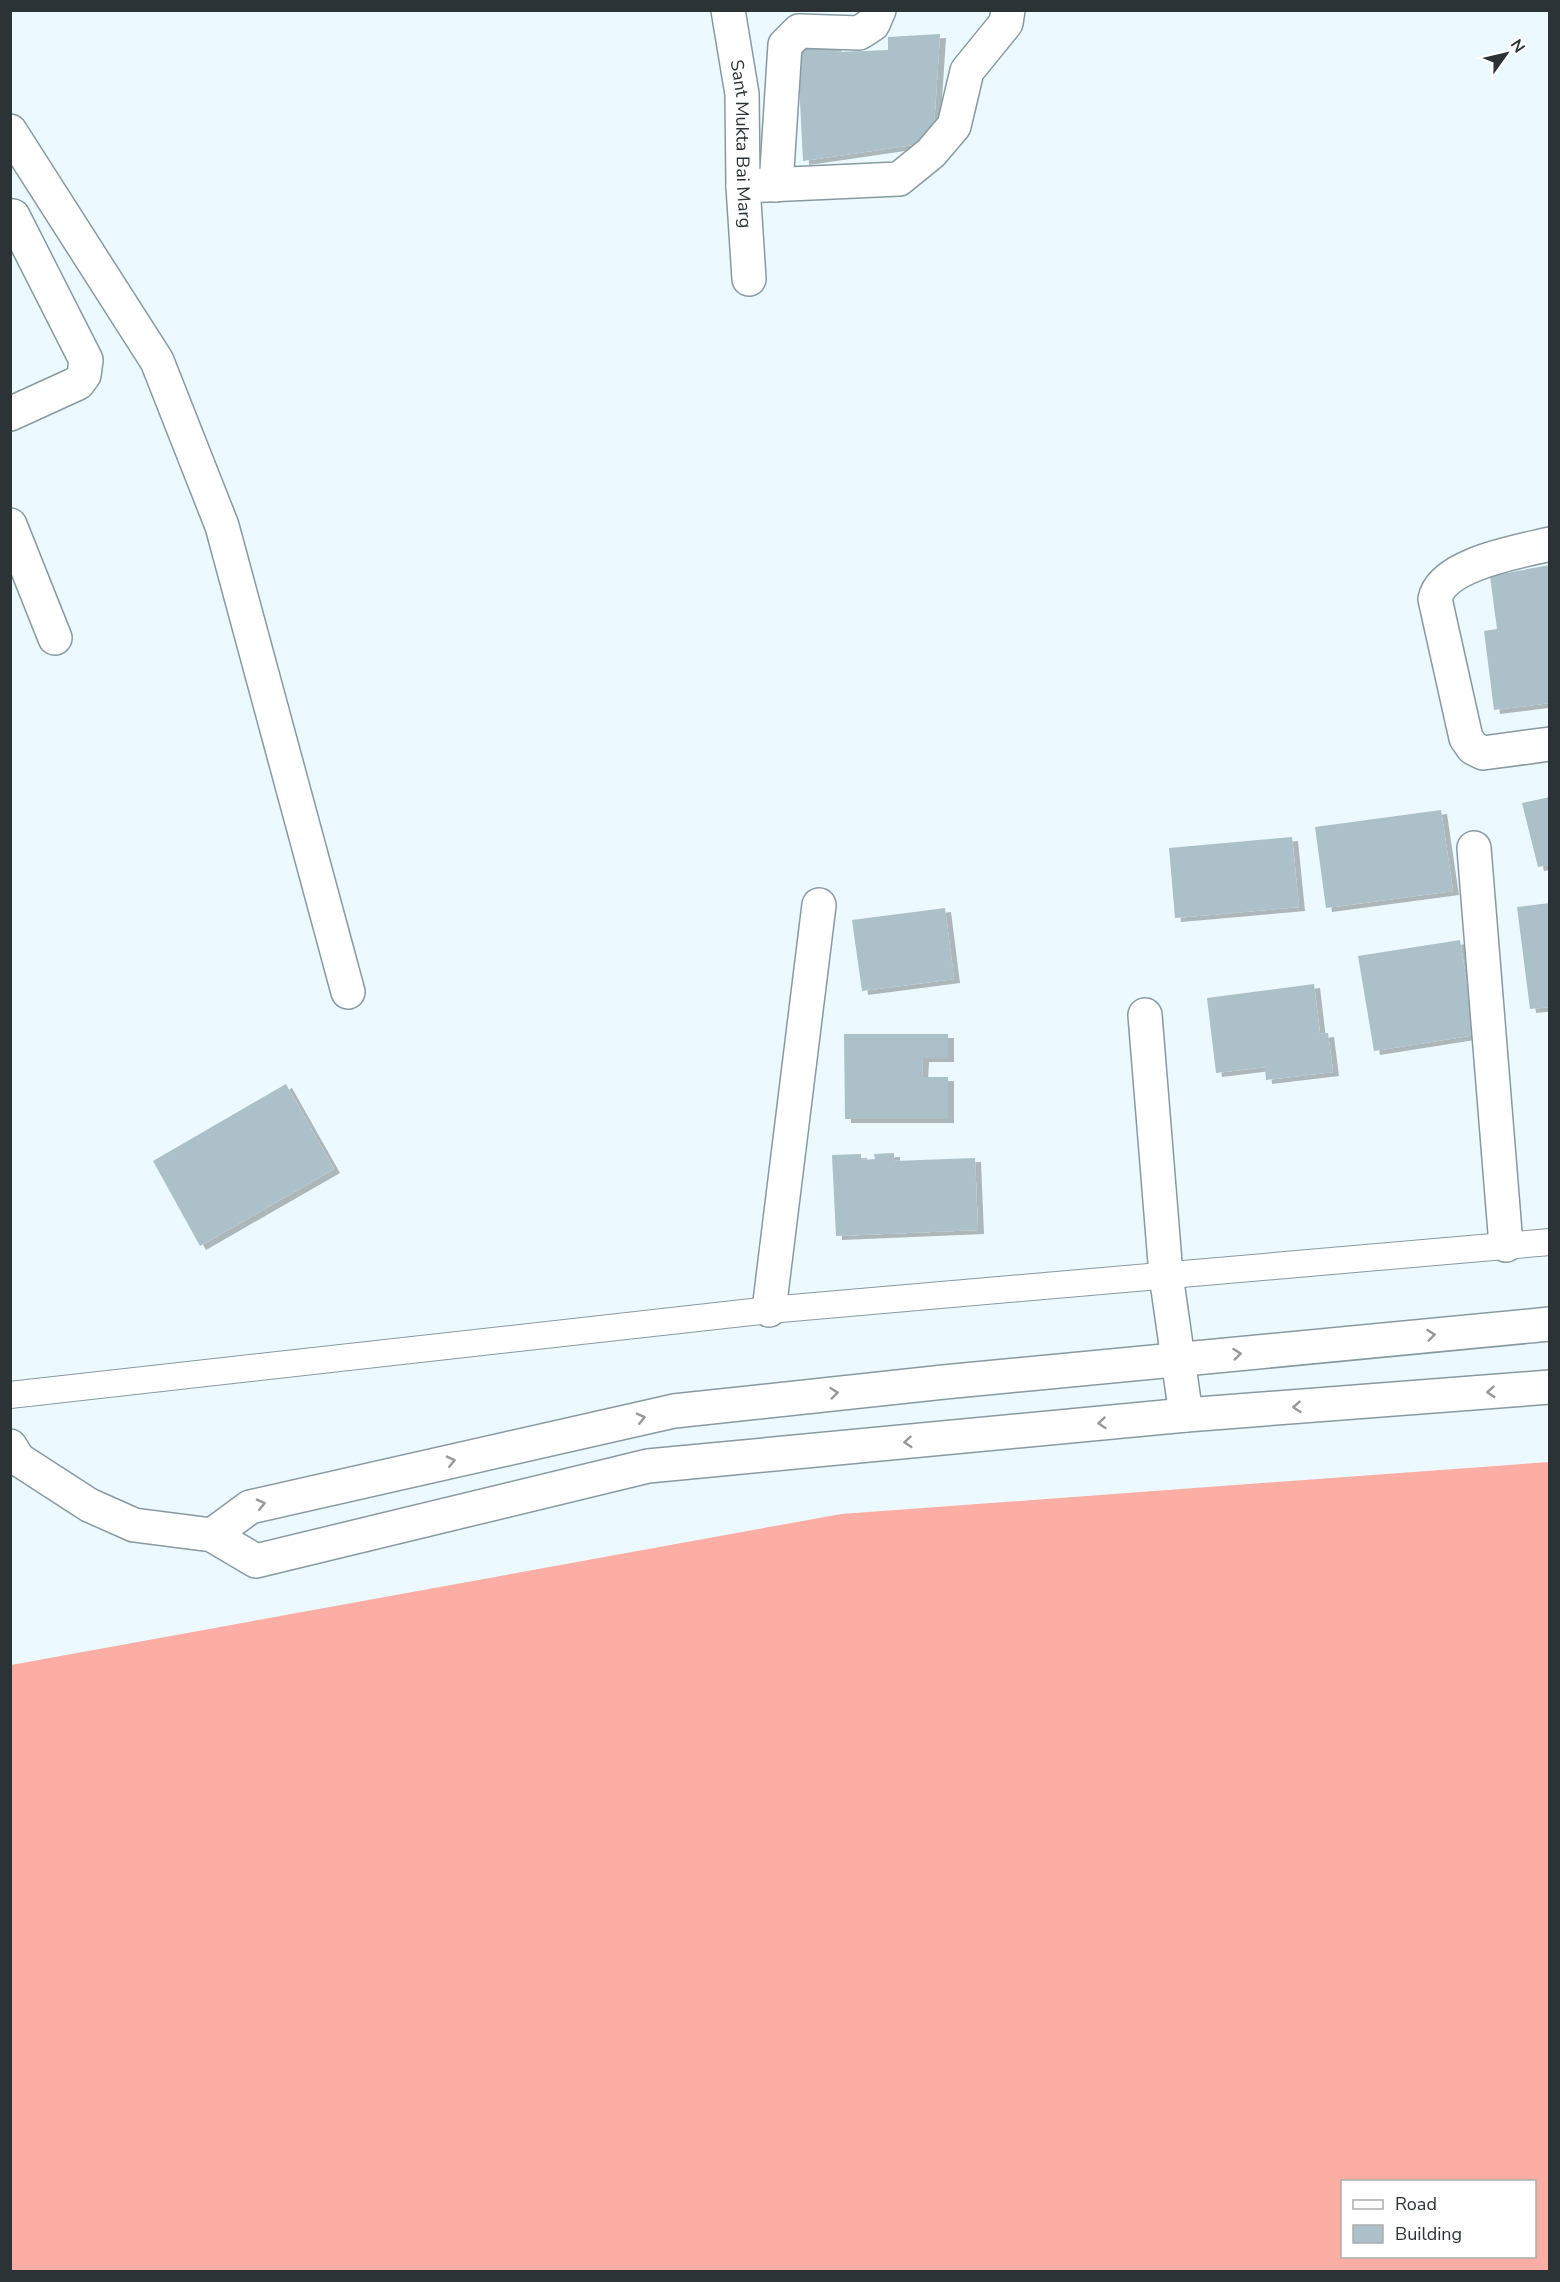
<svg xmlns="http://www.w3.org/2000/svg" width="1560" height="2282" font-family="'Nunito Sans',sans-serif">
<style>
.forest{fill:#fcaea5;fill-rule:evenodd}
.building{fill:#acc0c9;filter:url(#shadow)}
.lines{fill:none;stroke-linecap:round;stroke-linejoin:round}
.lane-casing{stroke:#879aa2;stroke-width:28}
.street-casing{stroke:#879aa2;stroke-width:36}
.secondary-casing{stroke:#879aa2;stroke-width:36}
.lane{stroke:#fff;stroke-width:26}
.street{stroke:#fff;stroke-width:33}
.secondary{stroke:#fff;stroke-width:33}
.oneway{stroke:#95999a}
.labels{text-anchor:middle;stroke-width:4.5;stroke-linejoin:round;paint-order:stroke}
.street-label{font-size:18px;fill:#2b3336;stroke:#fff}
</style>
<defs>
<filter id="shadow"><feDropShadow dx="6" dy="4" stdDeviation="0" flood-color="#0004"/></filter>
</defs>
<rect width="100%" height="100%" fill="#ecf9fe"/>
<!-- forest -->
<path class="forest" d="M 1549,1462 L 1549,2271 L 11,2271 L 11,1665 L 841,1514 ZM 1342,2182 L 1534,2182 L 1534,2256 L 1342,2256 Z"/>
<!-- building -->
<path class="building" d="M 940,34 L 933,142 L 803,161 L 797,42 L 835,40 L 836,52 L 888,50 L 888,37 Z
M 1550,565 L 1550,703 L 1494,710 L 1484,631 L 1497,629 L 1490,576 Z
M 1550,797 L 1550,865 L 1538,867 L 1522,803 Z
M 1441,810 L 1453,891 L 1326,908 L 1315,827 Z
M 1292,837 L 1299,907 L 1175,918 L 1169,848 Z
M 1550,903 L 1550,1007 L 1530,1009 L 1517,907 Z
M 945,908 L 954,979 L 862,991 L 852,920 Z
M 1460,940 L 1475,1035 L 1374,1051 L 1358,956 Z
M 1314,984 L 1320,1034 L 1328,1033 L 1333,1072 L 1266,1080 L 1265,1067 L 1216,1073 L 1207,998 Z
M 844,1034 L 948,1034 L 948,1058 L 923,1058 L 922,1077 L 948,1077 L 948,1119 L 845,1119 Z
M 286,1084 L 334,1169 L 200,1246 L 153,1161 Z
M 894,1153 L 894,1161 L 975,1158 L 978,1230 L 836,1236 L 832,1155 L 861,1154 L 861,1160 L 875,1159 L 874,1154 Z"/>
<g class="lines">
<defs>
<path id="lane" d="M 10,1395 L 769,1310 L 1550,1242"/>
<g id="street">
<path id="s1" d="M 728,10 L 742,94 L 743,186 L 749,279"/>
<path d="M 10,131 L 157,361 L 222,526 L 348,992"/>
<path d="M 776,185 L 785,45 L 799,31 L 859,33 L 873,24 L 879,10"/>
<path d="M 743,186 L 899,179 L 931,153 L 954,126 L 967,71 L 1006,23 L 1008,10"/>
<path d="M 10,414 L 78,383 L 84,375 L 86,360 L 13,216"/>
<path d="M 10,525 L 55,638"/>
<path d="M 1550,544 C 1518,552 1442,564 1435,599 L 1466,738 L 1473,748 L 1483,753 L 1550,744"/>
<path d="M 1474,848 L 1506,1245"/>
<path d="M 1145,1015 L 1166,1275 L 1186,1415"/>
<path d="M 769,1310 L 819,905"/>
</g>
<path id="secondary" d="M 10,1446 L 18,1459 L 89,1505 L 134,1525 L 212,1535 L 256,1561 L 648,1466 L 1186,1415 L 1550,1387
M 212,1535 L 250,1507 L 674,1411 L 944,1382 L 1550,1324"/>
</defs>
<!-- lane casing -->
<use href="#lane" class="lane-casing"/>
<!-- street casing -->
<use href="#street" class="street-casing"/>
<!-- secondary casing -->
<use href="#secondary" class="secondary-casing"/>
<!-- lane -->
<use href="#lane" class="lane"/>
<!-- street -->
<use href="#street" class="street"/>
<!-- secondary -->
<use href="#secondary" class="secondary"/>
</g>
<!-- one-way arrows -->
<defs><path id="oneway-chevron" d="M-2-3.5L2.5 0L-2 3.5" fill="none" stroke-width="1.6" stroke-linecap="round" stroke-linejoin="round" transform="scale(1.5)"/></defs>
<g class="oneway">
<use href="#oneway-chevron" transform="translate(1431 1335) rotate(-6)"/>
<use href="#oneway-chevron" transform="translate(1237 1354) rotate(-6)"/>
<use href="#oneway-chevron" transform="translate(1491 1392) rotate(176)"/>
<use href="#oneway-chevron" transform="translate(834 1393) rotate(-6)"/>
<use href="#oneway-chevron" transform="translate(1297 1407) rotate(176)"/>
<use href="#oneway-chevron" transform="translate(641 1418) rotate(-13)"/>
<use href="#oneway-chevron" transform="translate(1102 1423) rotate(175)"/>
<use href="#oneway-chevron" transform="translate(908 1442) rotate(175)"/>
<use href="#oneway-chevron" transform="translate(451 1461) rotate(-13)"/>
<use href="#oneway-chevron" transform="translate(261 1504) rotate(-13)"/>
</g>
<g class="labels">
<!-- street labels -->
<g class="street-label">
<text dy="6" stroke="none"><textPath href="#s1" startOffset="135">Sant Mukta Bai Marg</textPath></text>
</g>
</g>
<!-- border -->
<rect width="1560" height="2282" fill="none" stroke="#2b3336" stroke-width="24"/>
<!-- legend -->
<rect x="1341" y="2180" width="195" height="78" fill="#ffffff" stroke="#aaadaf" stroke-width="1.5"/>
<rect x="1353" y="2200" width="30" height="9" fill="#ffffff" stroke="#aaadaf" stroke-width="1.5"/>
<text x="1395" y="2210" font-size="18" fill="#2b3336">Road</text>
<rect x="1353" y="2225" width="30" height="18" fill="#acc0c9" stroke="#aaadaf" stroke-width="1.5"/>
<text x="1395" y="2240" font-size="18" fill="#2b3336">Building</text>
<!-- north arrow -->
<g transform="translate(1506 54) rotate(56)" stroke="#ffffff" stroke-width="4.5" paint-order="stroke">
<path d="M0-4.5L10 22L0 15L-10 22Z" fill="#2b3336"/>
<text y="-9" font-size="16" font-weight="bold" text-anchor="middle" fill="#2b3336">N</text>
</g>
</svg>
